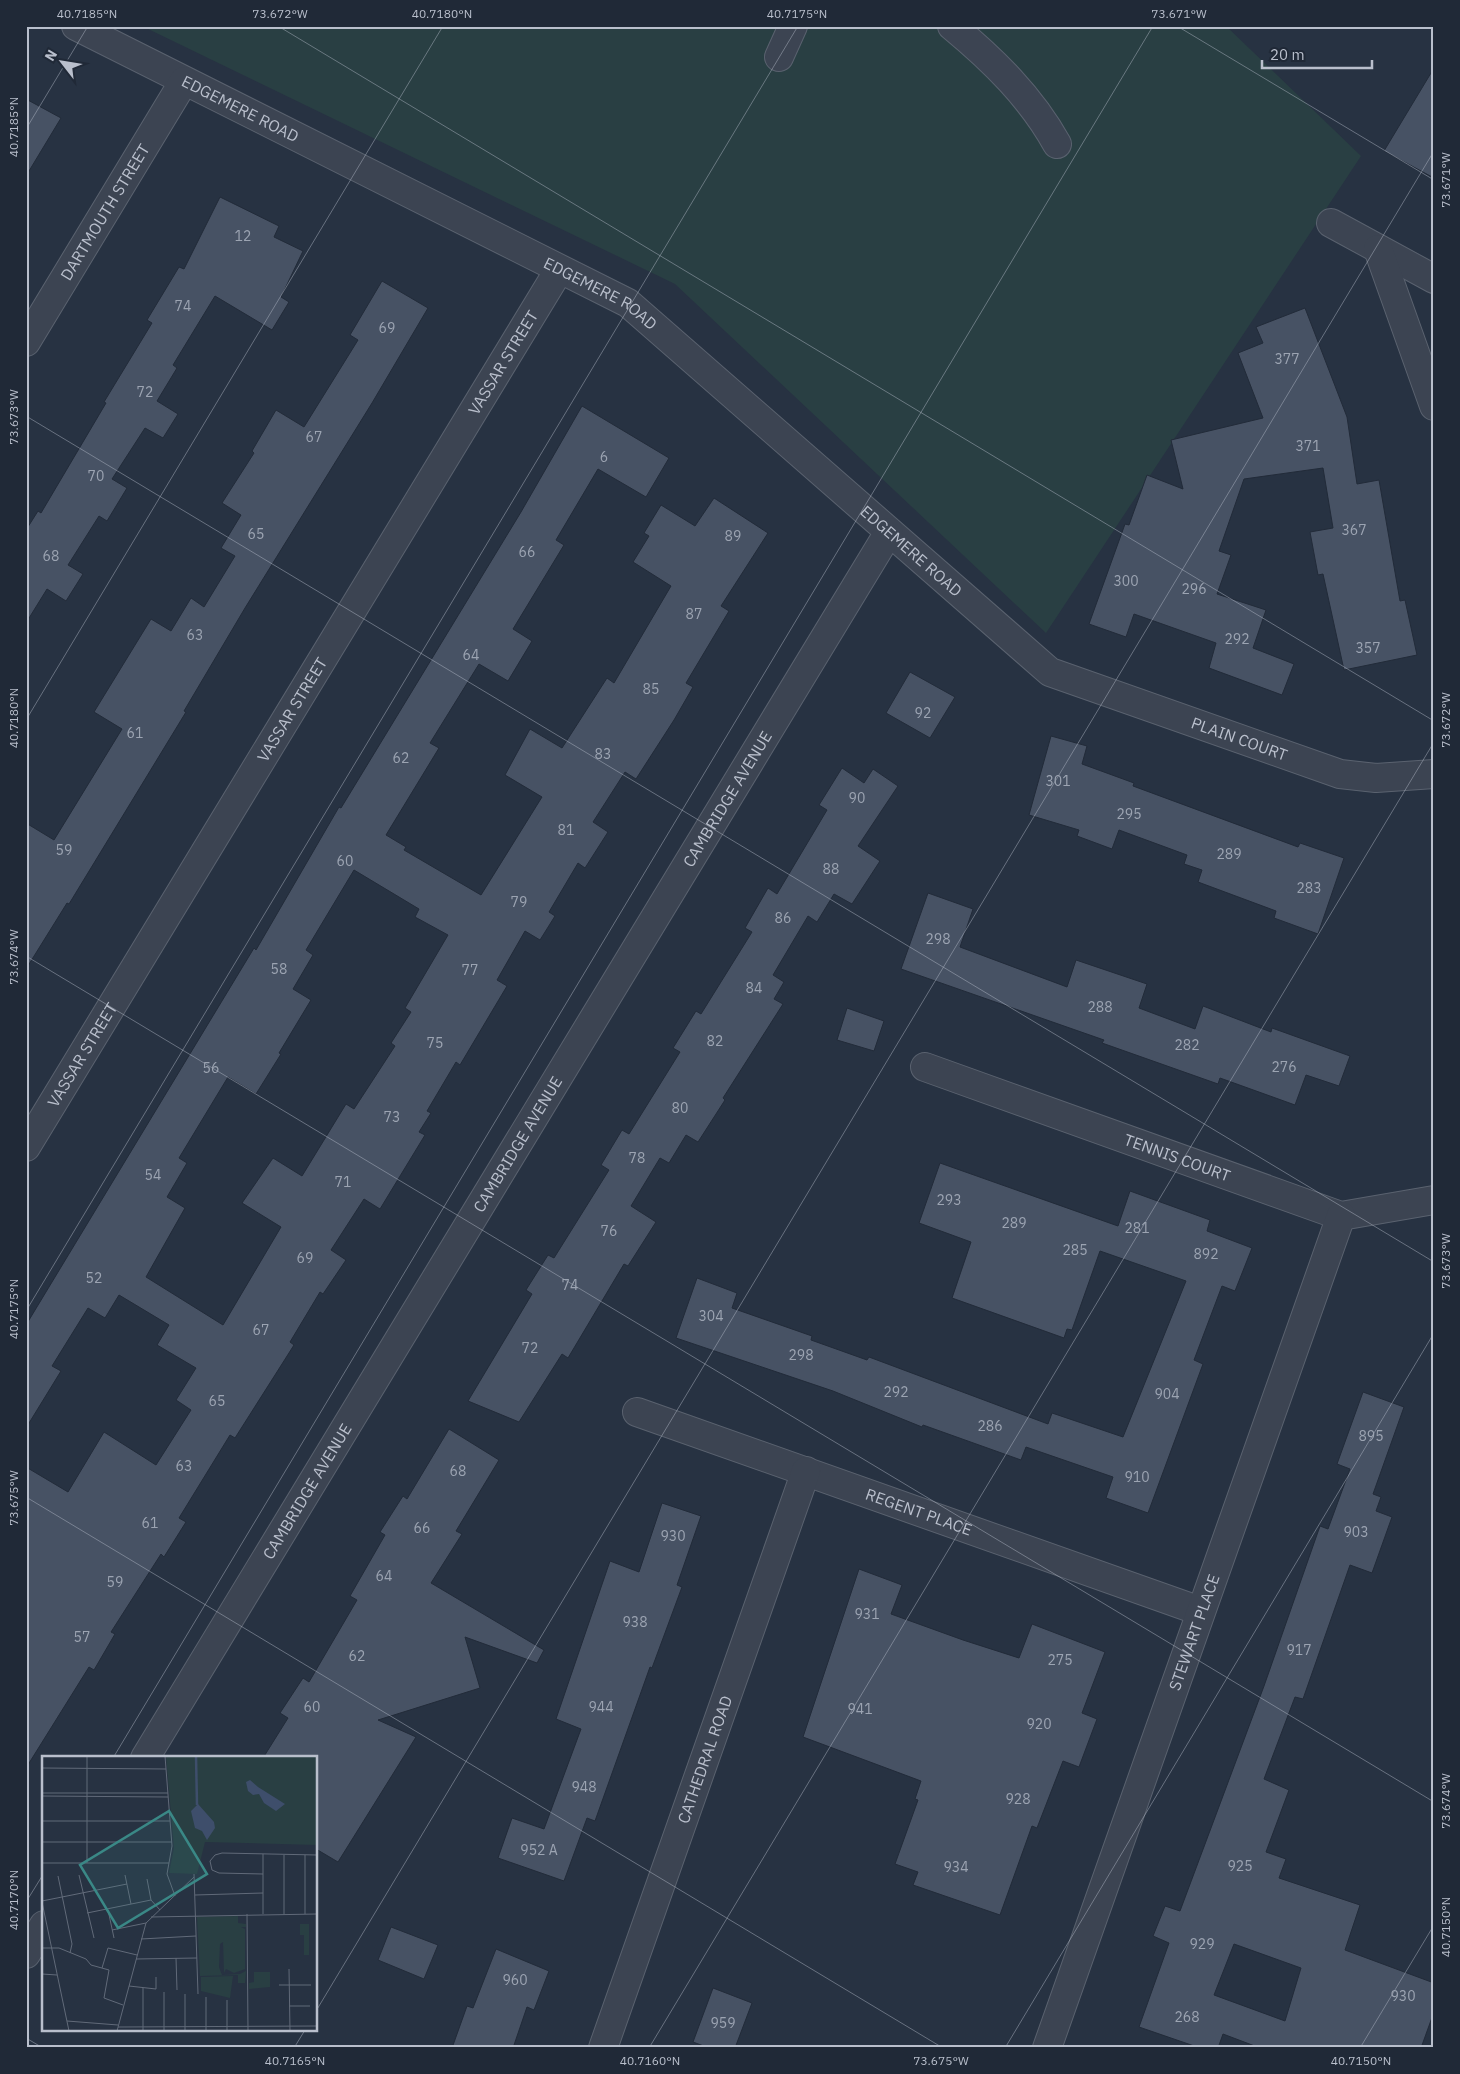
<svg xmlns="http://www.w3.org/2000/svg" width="1460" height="2074" font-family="'IBM Plex Sans',sans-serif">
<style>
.green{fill:#293f43}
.building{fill:#475264;stroke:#222b39;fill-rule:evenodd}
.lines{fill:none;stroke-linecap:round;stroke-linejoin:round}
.minor-casing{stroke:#5a626f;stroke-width:30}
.minor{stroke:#3c4452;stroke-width:28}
.ticks{fill:none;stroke:#b9bfcc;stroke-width:1;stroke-opacity:0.45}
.labels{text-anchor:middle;stroke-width:4.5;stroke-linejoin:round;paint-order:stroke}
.number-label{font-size:14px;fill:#9ca4b2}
.street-label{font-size:16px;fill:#b9bfcc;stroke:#202937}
.inset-river{fill:none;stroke:#3e4e6b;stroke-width:2.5}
.inset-road{fill:none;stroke:#616a79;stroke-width:1}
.view{fill:#3a8886;fill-opacity:0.15;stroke:#3a8886;stroke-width:2.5}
.inset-edge{fill:none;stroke:#b9bfcc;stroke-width:2.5}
.neatline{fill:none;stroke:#b9bfcc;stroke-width:2}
.ticks-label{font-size:12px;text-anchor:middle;fill:#b9bfcc}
</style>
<rect width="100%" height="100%" fill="#273242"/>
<!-- green -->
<path class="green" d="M 142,26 L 1226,26 L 1361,156 L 1046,633 L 675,284 Z"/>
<!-- building -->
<path class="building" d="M 1434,68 L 1434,178 L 1384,151 Z
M 26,99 L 61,118 L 26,176 Z
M 220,197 L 279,226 L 274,237 L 303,251 L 281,297 L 289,302 L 272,330 L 215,296 L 173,365 L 177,368 L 157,401 L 178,414 L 163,438 L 145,428 L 112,479 L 127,488 L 107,521 L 99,516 L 68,565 L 83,574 L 66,601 L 47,589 L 26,623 L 26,530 L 38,511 L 41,513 L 106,403 L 104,402 L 152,323 L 147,320 L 179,267 L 184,269 Z
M 382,281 L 428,308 L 372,403 L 245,608 L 184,711 L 186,712 L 69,904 L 67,903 L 26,969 L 26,823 L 54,840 L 122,729 L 94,712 L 151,619 L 171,631 L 191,598 L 204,607 L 235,556 L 221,548 L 241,515 L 222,503 L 254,453 L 252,451 L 276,410 L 304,427 L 358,340 L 350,335 Z
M 1305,308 L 1347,417 L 1357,484 L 1379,480 L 1400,601 L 1405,600 L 1417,655 L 1344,670 L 1323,574 L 1318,575 L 1310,532 L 1333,528 L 1323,468 L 1244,479 L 1219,551 L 1231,555 L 1217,594 L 1266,610 L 1253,648 L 1294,664 L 1282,695 L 1209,668 L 1216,643 L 1134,614 L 1126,637 L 1089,624 L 1125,524 L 1129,525 L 1147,475 L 1183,489 L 1171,440 L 1263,418 L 1238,353 L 1263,343 L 1256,327 Z
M 582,406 L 669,458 L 646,497 L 598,469 L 556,540 L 564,545 L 513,629 L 532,641 L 508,681 L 479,664 L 430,743 L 439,748 L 386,835 L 406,847 L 404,850 L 481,895 L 542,797 L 505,775 L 530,729 L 562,748 L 607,678 L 614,683 L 671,586 L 633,562 L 649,536 L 644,533 L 661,505 L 695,526 L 714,498 L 768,533 L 721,606 L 729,611 L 686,683 L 693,687 L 674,720 L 636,779 L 625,772 L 593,822 L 608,832 L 585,868 L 578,863 L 549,912 L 555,916 L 540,940 L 525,931 L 497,980 L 507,986 L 460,1065 L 456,1062 L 427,1111 L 431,1113 L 419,1132 L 425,1135 L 380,1209 L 364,1199 L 331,1250 L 346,1260 L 323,1294 L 320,1292 L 290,1342 L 294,1345 L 282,1364 L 235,1438 L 230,1435 L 179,1518 L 186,1522 L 164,1557 L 161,1554 L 111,1632 L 115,1634 L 94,1670 L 89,1667 L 26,1768 L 26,1467 L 68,1492 L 104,1432 L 156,1465 L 191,1410 L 176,1400 L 196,1368 L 157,1345 L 169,1325 L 119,1295 L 105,1318 L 88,1308 L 52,1366 L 61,1371 L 26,1428 L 26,1325 L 254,948 L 256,950 L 339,807 L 341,808 L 521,512 ZM 354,870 L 419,909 L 415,917 L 448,935 L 405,1008 L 411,1012 L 391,1043 L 395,1046 L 354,1109 L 346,1104 L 302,1176 L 273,1158 L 242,1203 L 281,1227 L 223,1325 L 146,1277 L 185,1208 L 167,1197 L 187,1163 L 179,1158 L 228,1077 L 256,1094 L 281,1054 L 279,1053 L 311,1000 L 293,989 L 313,955 L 306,950 Z
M 910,672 L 955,697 L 930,738 L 886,713 Z
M 1051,736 L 1087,746 L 1082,764 L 1134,783 L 1133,786 L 1298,847 L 1300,843 L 1344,858 L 1318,934 L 1274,918 L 1276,911 L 1198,882 L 1202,870 L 1184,864 L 1187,855 L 1119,830 L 1112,849 L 1077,836 L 1079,830 L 1029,815 Z
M 842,768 L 864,783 L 873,769 L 898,786 L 858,846 L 880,861 L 852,904 L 834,894 L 817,922 L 808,916 L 773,975 L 784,982 L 774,999 L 783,1004 L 723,1098 L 725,1100 L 698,1142 L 686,1135 L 669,1163 L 660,1158 L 631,1206 L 656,1222 L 628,1266 L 624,1264 L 568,1358 L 562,1354 L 519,1422 L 468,1401 L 532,1294 L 526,1290 L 548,1255 L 554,1258 L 609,1170 L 601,1165 L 622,1130 L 629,1134 L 680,1052 L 673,1048 L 696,1011 L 701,1014 L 752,932 L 745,928 L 768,888 L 777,894 L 827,810 L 819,805 Z
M 928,893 L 973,909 L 960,947 L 1067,987 L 1076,960 L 1147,984 L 1139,1008 L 1195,1029 L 1203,1006 L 1271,1032 L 1272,1028 L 1350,1056 L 1339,1086 L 1306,1075 L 1295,1105 L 1220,1078 L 1218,1084 L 1102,1043 L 1104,1040 L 901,969 Z
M 847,1008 L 884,1021 L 874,1051 L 837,1040 Z
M 940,1163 L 1118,1226 L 1130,1191 L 1210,1220 L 1207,1231 L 1252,1248 L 1235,1291 L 1222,1286 L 1194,1360 L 1203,1364 L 1148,1513 L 1106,1498 L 1113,1477 L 1026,1447 L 1021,1460 L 923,1425 L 922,1427 L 833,1391 L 676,1338 L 697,1278 L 737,1293 L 732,1308 L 812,1336 L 811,1340 L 867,1360 L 869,1357 L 1048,1424 L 1052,1413 L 1123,1437 L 1186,1281 L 1100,1251 L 1072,1330 L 1067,1329 L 1064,1338 L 952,1298 L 971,1242 L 919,1223 Z
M 1363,1392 L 1404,1407 L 1373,1494 L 1381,1497 L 1376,1511 L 1392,1517 L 1372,1573 L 1350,1565 L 1303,1699 L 1295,1697 L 1264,1779 L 1289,1790 L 1266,1852 L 1286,1859 L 1279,1878 L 1360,1905 L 1345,1950 L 1434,1983 L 1434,2012 L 1421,2048 L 1260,2048 L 1223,2034 L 1218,2048 L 1200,2048 L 1139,2027 L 1169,1943 L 1153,1936 L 1165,1906 L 1180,1911 L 1264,1686 L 1320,1526 L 1328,1529 L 1350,1469 L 1337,1464 ZM 1234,1944 L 1301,1968 L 1285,2021 L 1214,1995 Z
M 449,1429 L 499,1460 L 456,1531 L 462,1534 L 431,1583 L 544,1650 L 537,1663 L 465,1637 L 480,1688 L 378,1720 L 416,1737 L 338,1862 L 316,1849 L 316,1758 L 263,1758 L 288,1718 L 280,1713 L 303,1678 L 309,1682 L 357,1600 L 350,1596 L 385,1535 L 380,1532 L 403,1496 L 407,1499 Z
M 662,1503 L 701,1516 L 677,1585 L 682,1587 L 652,1668 L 650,1667 L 595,1821 L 587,1818 L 564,1881 L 498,1858 L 512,1818 L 544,1829 L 581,1729 L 556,1719 L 610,1561 L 639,1572 Z
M 859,1569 L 902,1585 L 891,1614 L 963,1640 L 1019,1658 L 1032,1624 L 1105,1652 L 1082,1713 L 1097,1719 L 1079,1767 L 1063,1761 L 1037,1828 L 1032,1826 L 1000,1915 L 913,1885 L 918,1872 L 895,1864 L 918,1800 L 915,1799 L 921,1781 L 803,1737 Z
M 391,1927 L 438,1945 L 424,1979 L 378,1960 Z
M 496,1949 L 549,1971 L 534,2010 L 527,2007 L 513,2048 L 452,2048 L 467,2006 L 473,2008 Z
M 713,1988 L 752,2003 L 735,2048 L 709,2048 L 693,2042 Z"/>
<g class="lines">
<defs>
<g id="minor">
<path id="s1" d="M 76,26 L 628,303 L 1050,672 L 1340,774 L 1376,778 L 1434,774"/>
<path d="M 952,26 C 993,60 1031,97 1057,144"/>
<path d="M 779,57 L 793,26"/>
<path d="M 1331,223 L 1434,279"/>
<path d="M 1378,249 L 1434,406"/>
<path id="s2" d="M 26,342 L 184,81"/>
<path id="s3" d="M 925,1067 L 1341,1216 L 1434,1200"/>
<path id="s4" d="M 26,1147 L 559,270"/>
<path id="s5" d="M 637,1412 L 1200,1611"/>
<path id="s6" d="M 145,1758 L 889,532"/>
<path d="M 26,1954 L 44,1925"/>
<path id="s7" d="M 603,2048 L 806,1471"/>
<path id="s8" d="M 1047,2048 L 1341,1216"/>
</g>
</defs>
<!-- minor casing -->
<use href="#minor" class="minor-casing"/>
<!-- minor -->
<use href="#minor" class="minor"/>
</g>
<!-- ticks -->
<path class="ticks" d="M 278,26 L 1434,721M 1177,26 L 1434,180M 26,129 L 88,26M 26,416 L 1434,1262M 26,720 L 443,26M 26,956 L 1434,1802M 26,1311 L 798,26M 26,1497 L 943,2048M 113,1758 L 1153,26M 26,1902 L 44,1873M 316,2011 L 1434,151M 26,2038 L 43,2048M 294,2048 L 305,2030M 649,2048 L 1434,742M 1005,2048 L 1434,1333M 1360,2048 L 1434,1925"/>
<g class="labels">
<!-- number labels -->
<g class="number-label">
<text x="243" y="241">12</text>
<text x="183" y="311">74</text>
<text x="387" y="333">69</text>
<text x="1287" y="364">377</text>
<text x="145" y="397">72</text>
<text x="314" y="442">67</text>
<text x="1308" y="451">371</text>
<text x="604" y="462">6</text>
<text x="96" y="481">70</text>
<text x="1354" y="535">367</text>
<text x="256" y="539">65</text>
<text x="733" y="541">89</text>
<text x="527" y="557">66</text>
<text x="51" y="561">68</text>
<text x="1126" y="586">300</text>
<text x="1194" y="594">296</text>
<text x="694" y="619">87</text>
<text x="195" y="640">63</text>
<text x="1237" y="644">292</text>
<text x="1368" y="653">357</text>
<text x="471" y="660">64</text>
<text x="651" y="694">85</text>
<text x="923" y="718">92</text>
<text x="135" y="738">61</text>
<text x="603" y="759">83</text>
<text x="401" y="763">62</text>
<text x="1058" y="786">301</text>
<text x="857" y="803">90</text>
<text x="1129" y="819">295</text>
<text x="566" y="835">81</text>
<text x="64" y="855">59</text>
<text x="1229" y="859">289</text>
<text x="345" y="866">60</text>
<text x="831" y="874">88</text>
<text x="1309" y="893">283</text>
<text x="519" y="907">79</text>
<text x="783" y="923">86</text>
<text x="938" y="944">298</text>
<text x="279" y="974">58</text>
<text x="470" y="975">77</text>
<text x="754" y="993">84</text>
<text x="1100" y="1012">288</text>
<text x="715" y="1046">82</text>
<text x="435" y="1048">75</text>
<text x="1187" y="1050">282</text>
<text x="1284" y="1072">276</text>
<text x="211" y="1073">56</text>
<text x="680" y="1113">80</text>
<text x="392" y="1122">73</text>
<text x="637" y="1163">78</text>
<text x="153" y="1180">54</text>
<text x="343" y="1187">71</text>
<text x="949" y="1205">293</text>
<text x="1014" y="1228">289</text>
<text x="1137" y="1233">281</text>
<text x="609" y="1236">76</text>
<text x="1075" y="1255">285</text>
<text x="1206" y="1259">892</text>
<text x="305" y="1263">69</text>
<text x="94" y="1283">52</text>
<text x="570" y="1290">74</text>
<text x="711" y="1321">304</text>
<text x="261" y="1335">67</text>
<text x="530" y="1353">72</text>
<text x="801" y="1360">298</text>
<text x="896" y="1397">292</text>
<text x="1167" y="1399">904</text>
<text x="217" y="1406">65</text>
<text x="990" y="1431">286</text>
<text x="1371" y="1441">895</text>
<text x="184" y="1471">63</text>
<text x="458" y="1476">68</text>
<text x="1137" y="1482">910</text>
<text x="150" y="1528">61</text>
<text x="422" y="1533">66</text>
<text x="1356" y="1537">903</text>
<text x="673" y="1541">930</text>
<text x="384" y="1581">64</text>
<text x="115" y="1587">59</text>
<text x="867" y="1619">931</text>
<text x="635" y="1627">938</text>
<text x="82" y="1642">57</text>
<text x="1299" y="1655">917</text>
<text x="357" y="1661">62</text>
<text x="1060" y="1665">275</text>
<text x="312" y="1712">60</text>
<text x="601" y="1712">944</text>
<text x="860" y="1714">941</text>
<text x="1039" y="1729">920</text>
<text x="584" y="1792">948</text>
<text x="1018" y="1804">928</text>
<text x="539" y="1855">952 A</text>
<text x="1240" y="1871">925</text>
<text x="956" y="1872">934</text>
<text x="1202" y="1949">929</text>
<text x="515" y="1985">960</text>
<text x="1403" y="2001">930</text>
<text x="1187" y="2022">268</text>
<text x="723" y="2028">959</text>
</g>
<!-- street labels -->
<g class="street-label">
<text dy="6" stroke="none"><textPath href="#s1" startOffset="184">EDGEMERE ROAD</textPath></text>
<text dy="6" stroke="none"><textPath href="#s2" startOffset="152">DARTMOUTH STREET</textPath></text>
<text dy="6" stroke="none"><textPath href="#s1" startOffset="589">EDGEMERE ROAD</textPath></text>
<text dy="6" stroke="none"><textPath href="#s4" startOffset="918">VASSAR STREET</textPath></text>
<text dy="6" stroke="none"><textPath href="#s1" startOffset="994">EDGEMERE ROAD</textPath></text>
<text dy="6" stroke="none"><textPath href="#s4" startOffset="512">VASSAR STREET</textPath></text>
<text dy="6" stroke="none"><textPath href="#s1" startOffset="1379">PLAIN COURT</textPath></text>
<text dy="6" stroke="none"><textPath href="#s6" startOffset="1122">CAMBRIDGE AVENUE</textPath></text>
<text dy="6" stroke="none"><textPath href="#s4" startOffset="108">VASSAR STREET</textPath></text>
<text dy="6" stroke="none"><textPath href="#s6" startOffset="718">CAMBRIDGE AVENUE</textPath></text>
<text dy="6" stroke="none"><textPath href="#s3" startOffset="268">TENNIS COURT</textPath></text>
<text dy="6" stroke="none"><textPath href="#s6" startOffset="312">CAMBRIDGE AVENUE</textPath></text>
<text dy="6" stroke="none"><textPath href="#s5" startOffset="299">REGENT PLACE</textPath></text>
<text dy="6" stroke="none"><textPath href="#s8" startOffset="441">STEWART PLACE</textPath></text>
<text dy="6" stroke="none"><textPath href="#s7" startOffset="306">CATHEDRAL ROAD</textPath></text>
</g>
</g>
<!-- overview -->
<g transform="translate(42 1756)">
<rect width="275" height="275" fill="#273242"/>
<path d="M 124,0 L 275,0 L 275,89 L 163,86 L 155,118 L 127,117 L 132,92 ZM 196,160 L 196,167 L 204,168 L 204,171 L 199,171 L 203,173 L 203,213 L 192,217 L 184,213 L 182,217 L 181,186 L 178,188 L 177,211 L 180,219 L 198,218 L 204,215 L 203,227 L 196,227 L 196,219 L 158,220 L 155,161 ZM 267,168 L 267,199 L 262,199 L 262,179 L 258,179 L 258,168 ZM 212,216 L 228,216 L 228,231 L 207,233 L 207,227 L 212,226 ZM 191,220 L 188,242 L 159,235 L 159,221 Z" fill="#293f43"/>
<path d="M 208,24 L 216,31 L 243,48 L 234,55 L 222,47 L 217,38 L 211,39 L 206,35 L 204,26 ZM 156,48 L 172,66 L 173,72 L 165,84 L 160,75 L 153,72 L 149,55 Z" fill="#3e4e6b"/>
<path class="inset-river" d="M 154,0 L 155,49"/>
<path class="inset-road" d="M 123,0 L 130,90 L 125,118 L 133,140M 0,12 L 124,13M 0,37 L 126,37M 0,40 L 126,41M 0,65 L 128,65M 0,86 L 130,86M 242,99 L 242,158M 0,107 L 127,107M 45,107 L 45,0M 152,118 L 156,238M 221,118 L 177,117 L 170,114 L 168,105 L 173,99 L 180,97 L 275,99M 37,119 L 52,182M 83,119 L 89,148M 16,120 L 30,188 L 28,197M 105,123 L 109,144 L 118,154M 153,139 L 221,137M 0,145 L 85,128M 0,146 L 27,275M 66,154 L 72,182M 45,157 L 109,144M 205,158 L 206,275M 221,158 L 221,98M 263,158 L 263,99M 109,161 L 275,158M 70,174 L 104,167M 99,183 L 154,180M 0,192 L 17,192 L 44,203 L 49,209 L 67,214 L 62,242 L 81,249M 134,202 L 135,234M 94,203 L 155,202M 60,212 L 66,192 L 95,199M 247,213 L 248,275M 0,218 L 15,219M 237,229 L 269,229M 87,230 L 114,233 L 114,221M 101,232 L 101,275M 122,236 L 122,275M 143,238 L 143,275M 164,241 L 164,275M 185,244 L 185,275M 247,250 L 268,250M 25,265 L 76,269M 76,271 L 275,270M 75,275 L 104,167 L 152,121"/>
<path class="view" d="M 127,55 L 165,118 L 76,172 L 38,109 Z"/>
<rect width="275" height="275" class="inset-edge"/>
</g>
<!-- border -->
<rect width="1460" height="2074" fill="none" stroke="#202937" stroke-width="55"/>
<!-- north arrow -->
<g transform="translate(62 62) rotate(301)" stroke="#202937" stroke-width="4" paint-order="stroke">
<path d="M0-4L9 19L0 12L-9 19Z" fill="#b9bfcc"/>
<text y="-8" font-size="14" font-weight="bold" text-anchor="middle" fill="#b9bfcc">N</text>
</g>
<!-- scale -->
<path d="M1262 60v8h110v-8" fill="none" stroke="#b9bfcc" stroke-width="2.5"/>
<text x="1270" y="60" font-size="15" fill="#b9bfcc" stroke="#202937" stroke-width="4" paint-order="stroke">20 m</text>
<rect x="28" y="28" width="1404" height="2018" class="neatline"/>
<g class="ticks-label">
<text x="87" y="18">40.7185°N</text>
<text x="280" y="18">73.672°W</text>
<text x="442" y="18">40.7180°N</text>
<text x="797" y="18">40.7175°N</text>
<text x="1179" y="18">73.671°W</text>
<text transform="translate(14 127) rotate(-90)" y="4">40.7185°N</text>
<text transform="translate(1446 180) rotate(-90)" y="4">73.671°W</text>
<text transform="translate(14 417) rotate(-90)" y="4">73.673°W</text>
<text transform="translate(14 718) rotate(-90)" y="4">40.7180°N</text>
<text transform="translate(1446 720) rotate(-90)" y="4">73.672°W</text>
<text transform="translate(14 957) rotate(-90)" y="4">73.674°W</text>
<text transform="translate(1446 1261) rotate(-90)" y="4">73.673°W</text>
<text transform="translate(14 1309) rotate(-90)" y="4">40.7175°N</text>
<text transform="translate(14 1498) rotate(-90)" y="4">73.675°W</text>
<text transform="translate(1446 1801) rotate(-90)" y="4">73.674°W</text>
<text transform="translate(14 1900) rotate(-90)" y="4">40.7170°N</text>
<text transform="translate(1446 1927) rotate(-90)" y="4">40.7150°N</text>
<text x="295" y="2065">40.7165°N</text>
<text x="650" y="2065">40.7160°N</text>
<text x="941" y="2065">73.675°W</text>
<text x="1361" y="2065">40.7150°N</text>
</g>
</svg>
